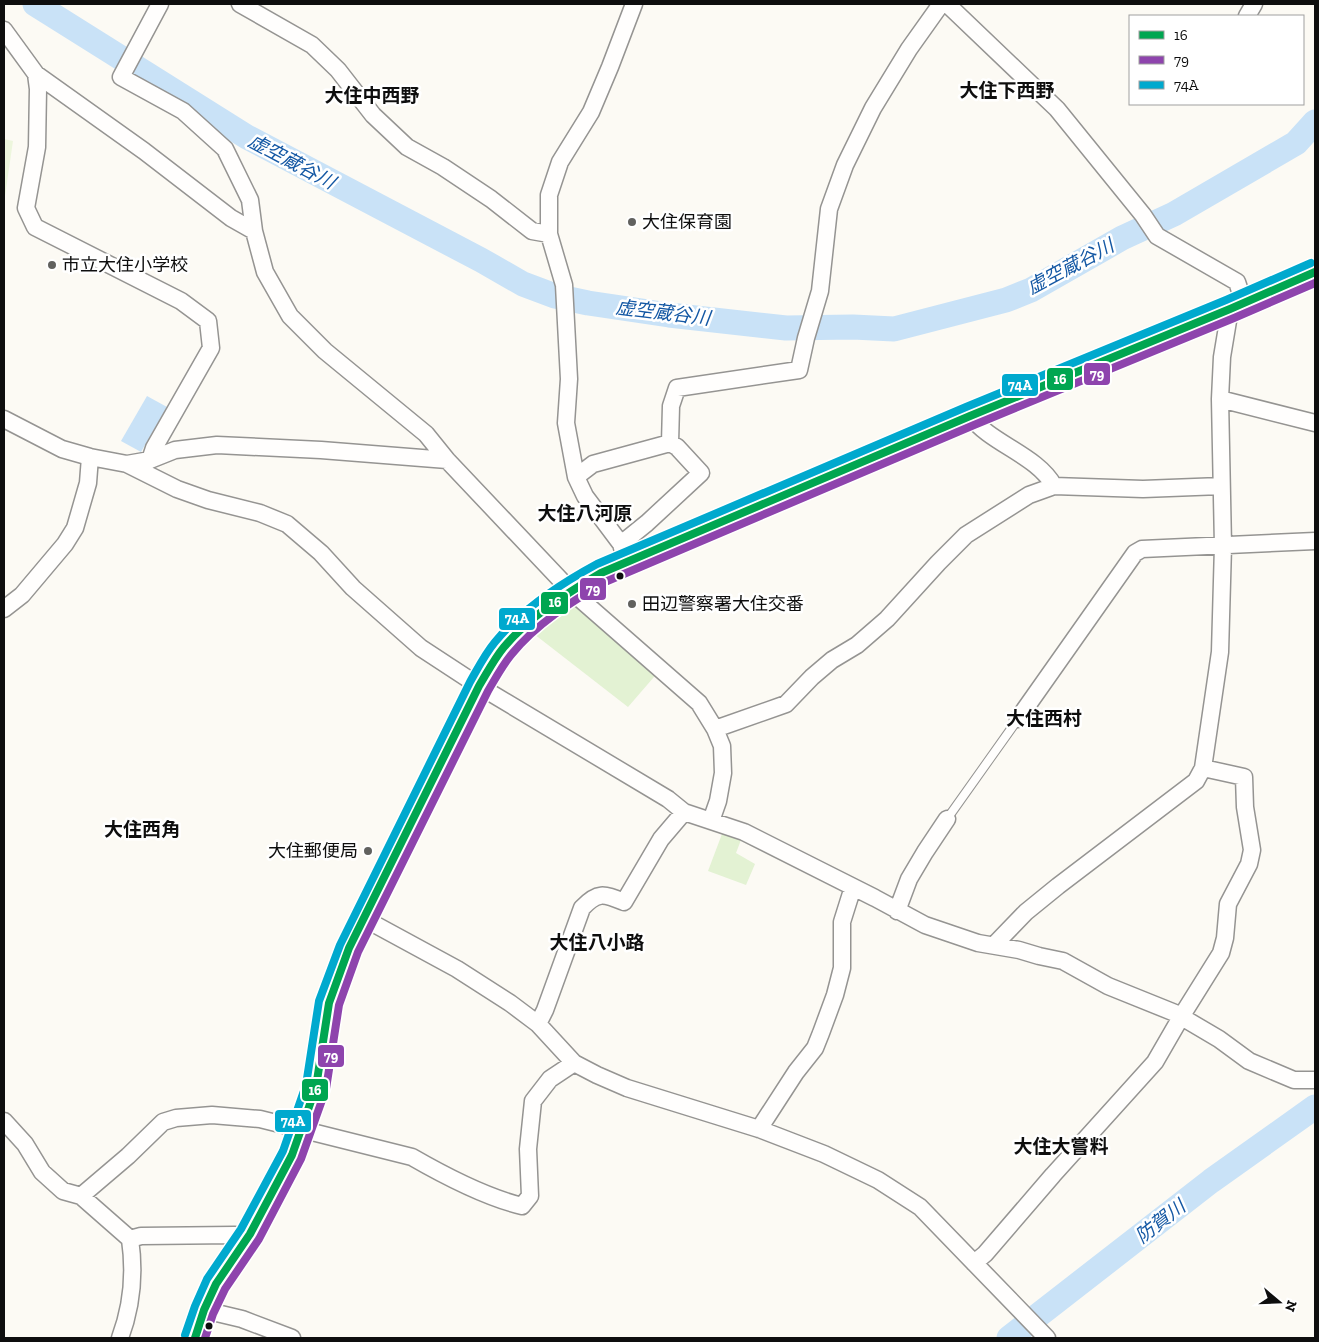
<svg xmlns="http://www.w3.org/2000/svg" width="1319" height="1342" font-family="'Zilla Slab','Noto Sans JP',serif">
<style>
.green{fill:#e3f2d3}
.pitch{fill:#edf6dd}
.water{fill:#c9e2f7}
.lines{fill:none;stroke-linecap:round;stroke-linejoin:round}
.river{stroke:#c9e2f7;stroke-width:25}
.lane-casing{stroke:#959492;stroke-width:10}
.street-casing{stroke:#959492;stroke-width:19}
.secondary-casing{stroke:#8c8b88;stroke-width:25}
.lane{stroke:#fffefd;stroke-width:8}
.street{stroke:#fffefd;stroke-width:16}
.secondary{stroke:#f5f5ea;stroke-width:22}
.bus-1-casing{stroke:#fff;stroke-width:11}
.bus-2-casing{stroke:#fff;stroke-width:11}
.bus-3-casing{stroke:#fff;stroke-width:11}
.bus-1{stroke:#00a651;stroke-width:8}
.bus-2{stroke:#8e44ad;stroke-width:8}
.bus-3{stroke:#00a9ce;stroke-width:8}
.poi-dot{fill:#61615e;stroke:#fff;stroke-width:2}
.bus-dot{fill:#0e0e0e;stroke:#fff;stroke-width:2}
.labels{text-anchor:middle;stroke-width:5;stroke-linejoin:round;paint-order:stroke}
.poi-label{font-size:18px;fill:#0e0e0e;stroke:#fff;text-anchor:start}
.neighbourhood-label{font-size:19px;font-weight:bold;fill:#0e0e0e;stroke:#fff}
.water-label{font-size:19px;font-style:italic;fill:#1458a4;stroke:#fff}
.line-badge{stroke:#fff;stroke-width:2}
.badge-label{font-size:14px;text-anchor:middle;font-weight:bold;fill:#fff}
</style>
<rect width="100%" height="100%" fill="#fcfaf4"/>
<!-- green -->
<path class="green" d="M 579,599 L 660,670 L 628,707 L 534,634 Z
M 725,826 L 744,832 L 736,853 L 755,864 L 746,885 L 708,871 Z"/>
<!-- pitch -->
<path class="pitch" d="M 4,139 L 13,141 L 4,203 Z"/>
<!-- water -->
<path class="water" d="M 147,396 L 167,407 L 141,452 L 121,441 Z"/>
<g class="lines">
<!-- river -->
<path class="river" d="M 35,4 L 247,137 L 481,260 L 523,284 L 555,296 L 588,303 L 669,315 L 786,328 L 853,327 L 894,329 L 1006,300 L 1031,290 L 1122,238 L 1174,214 L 1296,143 L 1315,122
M 1009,1338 L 1211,1181 L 1315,1107"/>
<defs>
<path id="lane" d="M 947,819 L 1018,719"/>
<path id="street" d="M 160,4 L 121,77 L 183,111 L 225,149 L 250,200 L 254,231 L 265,272 L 290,316 L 325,351 L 426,434 L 447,460 L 571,591 L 699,703 L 715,729 L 722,746 L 723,773 L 718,801 L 711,821
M 240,4 L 312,45 L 338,70 L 373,115 L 407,147 L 443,167 L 491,199 L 532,231 L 549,234
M 947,4 L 1057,109 L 1143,215 L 1157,236 L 1237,282 L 1244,303
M 1247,16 L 1254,4
M 4,30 L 36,74 L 144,151 L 231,218 L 254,231
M 36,74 L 38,89 L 37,147 L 26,208 L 35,227 L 181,301 L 208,321 L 211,348 L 154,448 L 150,460
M 1220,399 L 1315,423
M 970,416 C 991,444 1037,455 1054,486
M 4,419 L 62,449 L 90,457 L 127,464 L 150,460 L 175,450 L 217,445 L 321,450 L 447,460
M 127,464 L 177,489 L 208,500 L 260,513 L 287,524 L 321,553 L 353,588 L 421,648 L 479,686 L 668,799 L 684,812 L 744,832 L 875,898 L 925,925 L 978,943 L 1019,950 L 1039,956 L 1063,961 L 1108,986 L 1175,1013 L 1219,1039 L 1249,1061 L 1294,1080 L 1315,1080
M 576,477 L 593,464 L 670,443 L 671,406 L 677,388 L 799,370 L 806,338 L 820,291 L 829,209 L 845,165 L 873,108 L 909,49 L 941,4
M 621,544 L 647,523 L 701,473 L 677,447 L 670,443
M 626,562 L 621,544 L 585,496 L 576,477 L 566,423 L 569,379 L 564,285 L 549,234 L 549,195 L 560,162 L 591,112 L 610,67 L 634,4
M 4,609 L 22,595 L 65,544 L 75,528 L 88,483 L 90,457
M 1018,719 L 1135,553 L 1142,549 L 1315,541
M 715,729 L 786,704 L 812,677 L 832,660 L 857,645 L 887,619 L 938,563 L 966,535 L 1029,495 L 1054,486 L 1143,489 L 1221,486
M 897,911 L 909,879 L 925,852 L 947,819
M 363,918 L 457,969 L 510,1003 L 538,1024 L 574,1063 L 597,1075 L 627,1088 L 759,1129 L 824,1154 L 878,1180 L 920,1207 L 1047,1338
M 995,944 L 1026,912 L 1058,886 L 1196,781 L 1203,768 L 1220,652 L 1223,546 L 1220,399 L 1222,357 L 1230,309
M 538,1024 L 545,1010 L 582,908 C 598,891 604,894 624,902 L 661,839 L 684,812
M 4,1121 L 25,1144 L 42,1172 L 63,1191 L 81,1196 L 130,1239 C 135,1273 132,1306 120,1338
M 759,1129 L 796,1072 L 815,1048 L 821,1033 L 835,995 L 842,968 L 842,922 L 853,887
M 81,1196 L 128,1156 L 163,1122 L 176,1118 L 212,1115 L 260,1119 L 412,1157 C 445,1176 485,1197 522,1206 L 530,1196 L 528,1149 L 533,1101 L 550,1079 L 574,1063
M 130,1239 L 141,1236 L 235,1235 L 246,1240
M 974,1263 L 985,1254 L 1053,1175 L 1155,1062 L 1181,1017 L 1221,953 L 1225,938 L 1228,904 L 1249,864 L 1252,850 L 1245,807 L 1244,777 L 1203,768
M 204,1310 L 242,1319 L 292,1338"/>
<path id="secondary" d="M 195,1338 L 204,1310 L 216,1284 L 250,1234 L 292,1155 L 316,1087 L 329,1003 L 349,948 L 479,686 C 487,673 494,659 504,647 C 530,616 566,593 601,573 L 970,416 L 1230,309 L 1315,272"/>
</defs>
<!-- lane casing -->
<use href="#lane" class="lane-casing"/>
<!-- street casing -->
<use href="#street" class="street-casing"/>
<!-- secondary casing -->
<use href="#secondary" class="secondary-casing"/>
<!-- lane -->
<use href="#lane" class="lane"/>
<!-- street -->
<use href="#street" class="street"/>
<!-- secondary -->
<use href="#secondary" class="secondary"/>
<defs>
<path id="bus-1" d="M 195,1338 L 204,1310 L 216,1284 L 250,1234 L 292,1155 L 316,1087 L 329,1003 L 349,948 L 479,686 C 487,673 494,659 504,647 C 530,616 566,594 601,573 L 970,416 L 1230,309 L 1315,272"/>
<path id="bus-2" d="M 205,1338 L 213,1314 L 225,1289 L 259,1239 L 301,1159 L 326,1089 L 339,1005 L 358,952 L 488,691 C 495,679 502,666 511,655 C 536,624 571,602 605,582 L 974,425 L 1234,318 L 1315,283"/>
<path id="bus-3" d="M 185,1335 L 195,1306 L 207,1279 L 241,1229 L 283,1151 L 306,1085 L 319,1001 L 340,945 L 470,682 C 478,668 485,654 495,642 C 522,609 560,584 597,564 L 966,407 L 1226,300 L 1311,263"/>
</defs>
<!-- bus-1 casing -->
<use href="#bus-1" class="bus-1-casing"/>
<!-- bus-2 casing -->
<use href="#bus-2" class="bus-2-casing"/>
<!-- bus-3 casing -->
<use href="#bus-3" class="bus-3-casing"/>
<!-- bus-1 -->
<use href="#bus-1" class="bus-1"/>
<!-- bus-2 -->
<use href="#bus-2" class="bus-2"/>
<!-- bus-3 -->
<use href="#bus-3" class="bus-3"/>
</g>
<!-- markers -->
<g class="poi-dot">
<circle cx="632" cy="222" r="5"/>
<circle cx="52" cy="265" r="5"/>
<circle cx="632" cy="604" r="5"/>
<circle cx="368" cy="851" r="5"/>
</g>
<g class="bus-dot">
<circle cx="620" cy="576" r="4.5"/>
<circle cx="209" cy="1326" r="4.5"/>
</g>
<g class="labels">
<!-- poi labels -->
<g class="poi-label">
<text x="642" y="228">大住保育園</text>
<text x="62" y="271">市立大住小学校</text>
<text x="642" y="610">田辺警察署大住交番</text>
<text x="358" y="857" text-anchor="end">大住郵便局</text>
</g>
<!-- neighbourhood labels -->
<g class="neighbourhood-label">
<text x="1007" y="97">大住下西野</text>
<text x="372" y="102">大住中西野</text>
<text x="585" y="520">大住八河原</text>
<text x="1044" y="725">大住西村</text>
<text x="142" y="836">大住西角</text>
<text x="597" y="949">大住八小路</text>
<text x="1061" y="1153">大住大嘗料</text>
</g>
<!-- water labels -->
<g class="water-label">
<text transform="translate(292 161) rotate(28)" y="7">虚空蔵谷川</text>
<text transform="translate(1070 266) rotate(-28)" y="7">虚空蔵谷川</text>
<text transform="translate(663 312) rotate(7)" y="7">虚空蔵谷川</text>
<text transform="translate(1160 1221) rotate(-38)" y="7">防賀川</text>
</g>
</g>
<g class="line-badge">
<rect x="1083" y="362" width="28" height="24" rx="5" fill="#8e44ad"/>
<rect x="1046" y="367" width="28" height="24" rx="5" fill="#00a651"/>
<rect x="1001" y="373" width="38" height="24" rx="5" fill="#00a9ce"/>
<rect x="579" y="577" width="28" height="24" rx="5" fill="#8e44ad"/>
<rect x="540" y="591" width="29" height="24" rx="5" fill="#00a651"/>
<rect x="498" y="607" width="38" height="24" rx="5" fill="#00a9ce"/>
<rect x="317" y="1044" width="28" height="24" rx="5" fill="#8e44ad"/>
<rect x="301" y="1078" width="28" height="24" rx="5" fill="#00a651"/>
<rect x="274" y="1109" width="38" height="24" rx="5" fill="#00a9ce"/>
</g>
<g class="badge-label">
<text x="1097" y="379">79</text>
<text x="1060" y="384">16</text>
<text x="1020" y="390">74A</text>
<text x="593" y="594">79</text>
<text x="555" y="607">16</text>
<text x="517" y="623">74A</text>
<text x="331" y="1061">79</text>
<text x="315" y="1095">16</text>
<text x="293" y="1126">74A</text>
</g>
<!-- border -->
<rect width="1319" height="1342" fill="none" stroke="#0e0e0e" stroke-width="10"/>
<!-- legend -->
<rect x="1129" y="15" width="175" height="90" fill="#ffffff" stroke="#9f9f9f"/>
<rect x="1139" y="31" width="25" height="8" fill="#00a651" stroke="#9f9f9f"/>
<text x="1174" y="40" font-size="15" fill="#0e0e0e">16</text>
<rect x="1139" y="56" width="25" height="8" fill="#8e44ad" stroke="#9f9f9f"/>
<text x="1174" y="65" font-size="15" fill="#0e0e0e">79</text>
<rect x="1139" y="81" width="25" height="8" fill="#00a9ce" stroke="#9f9f9f"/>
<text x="1174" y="90" font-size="15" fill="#0e0e0e">74A</text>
<!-- north arrow -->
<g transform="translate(1279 1302) rotate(109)" stroke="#ffffff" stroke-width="4" paint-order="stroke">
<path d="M0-4L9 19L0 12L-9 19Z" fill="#0e0e0e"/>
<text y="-8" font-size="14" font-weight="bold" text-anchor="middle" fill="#0e0e0e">N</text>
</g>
</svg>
